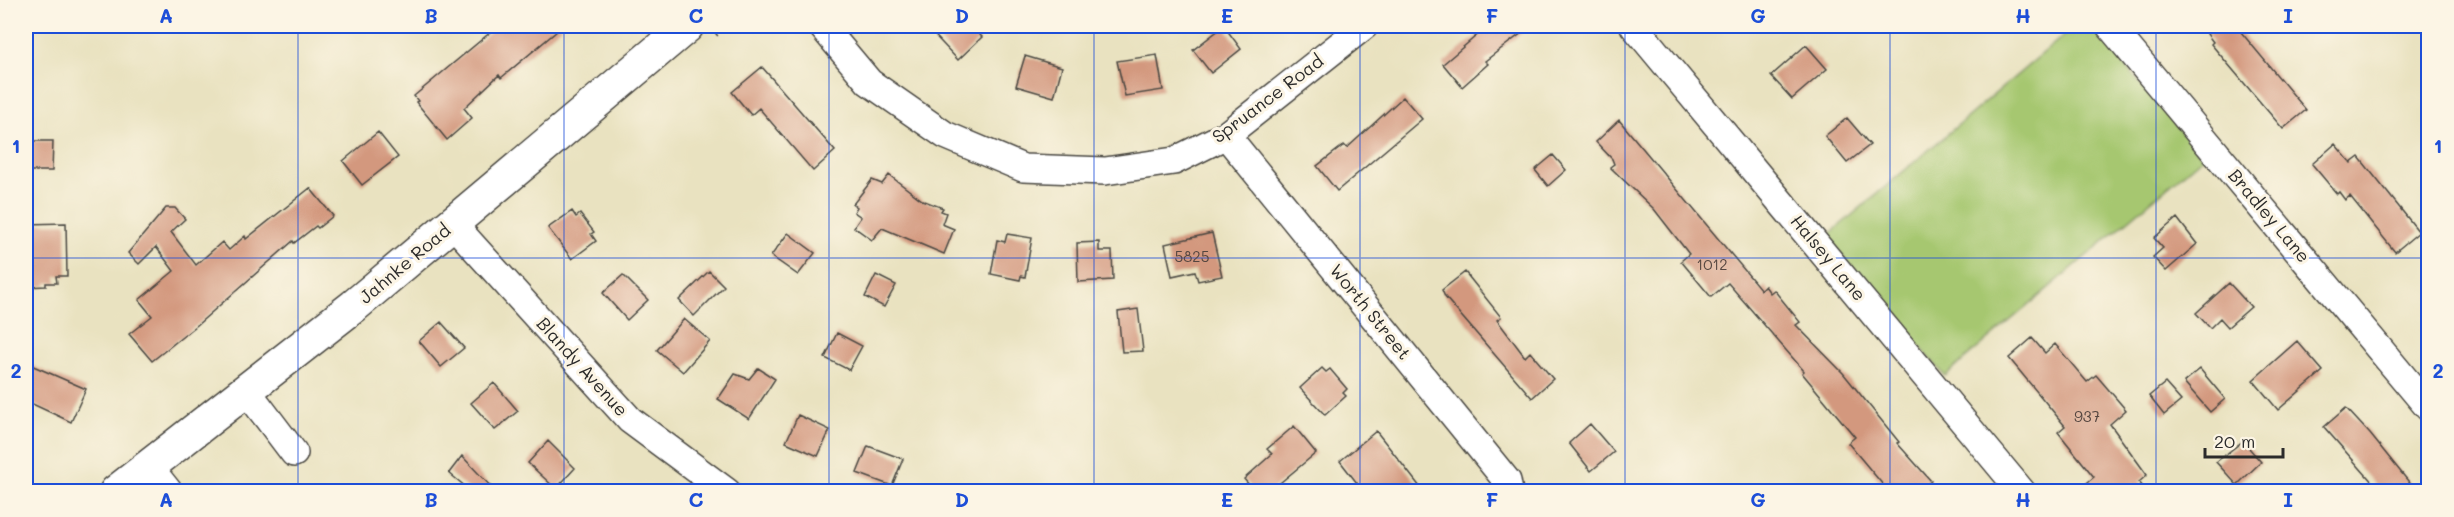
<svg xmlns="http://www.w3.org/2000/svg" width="2454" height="517" font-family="Mali,sans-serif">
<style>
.green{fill:#a6c770;stroke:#68794e;stroke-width:1.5}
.building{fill:#d3987e}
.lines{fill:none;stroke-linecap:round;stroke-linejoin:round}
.minor-casing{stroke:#484641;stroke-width:30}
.major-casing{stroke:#484641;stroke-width:36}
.path{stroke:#484641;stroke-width:4;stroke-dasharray:1.5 4.5;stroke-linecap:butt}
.minor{stroke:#fff;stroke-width:27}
.major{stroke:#fff;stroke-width:33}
.grid{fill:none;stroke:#1d4ed8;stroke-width:1.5;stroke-opacity:0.55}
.labels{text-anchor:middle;stroke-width:6;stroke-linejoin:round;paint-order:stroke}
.number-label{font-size:15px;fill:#554640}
.street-label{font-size:18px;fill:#2b2b2b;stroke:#fcf5e5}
.neatline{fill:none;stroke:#1d4ed8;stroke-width:2}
.grid-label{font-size:20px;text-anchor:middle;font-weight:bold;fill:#1d4ed8}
</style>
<rect width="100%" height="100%" fill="#fcf5e5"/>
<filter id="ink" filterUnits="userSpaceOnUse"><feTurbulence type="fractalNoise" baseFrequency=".0167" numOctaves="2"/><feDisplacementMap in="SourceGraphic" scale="12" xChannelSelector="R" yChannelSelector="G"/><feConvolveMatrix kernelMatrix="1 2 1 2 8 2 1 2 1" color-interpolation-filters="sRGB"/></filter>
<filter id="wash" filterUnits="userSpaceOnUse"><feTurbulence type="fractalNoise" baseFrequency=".008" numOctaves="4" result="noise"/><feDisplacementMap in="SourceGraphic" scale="24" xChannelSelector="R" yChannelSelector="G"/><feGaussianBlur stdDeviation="1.35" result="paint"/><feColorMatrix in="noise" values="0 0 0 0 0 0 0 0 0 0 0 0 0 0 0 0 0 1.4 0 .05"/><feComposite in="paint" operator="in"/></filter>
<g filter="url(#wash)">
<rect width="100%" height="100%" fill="#e9e2c0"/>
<!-- green -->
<path class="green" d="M 2075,26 L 2091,26 L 2203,157 L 1945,376 L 1826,237 Z"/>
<g id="blocks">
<!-- building -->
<path class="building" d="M 498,26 L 563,26 L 501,78 L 499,75 L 464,108 L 472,118 L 447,140 L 416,102 L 418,101 L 414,96 Z
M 926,26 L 971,26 L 982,37 L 958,60 Z
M 1224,26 L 1241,49 L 1211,73 L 1193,50 Z
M 1488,26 L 1531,26 L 1485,61 L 1488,64 L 1462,87 L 1443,64 Z
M 2218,26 L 2236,26 L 2306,110 L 2283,129 L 2211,44 L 2213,42 L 2207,34 Z
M 1806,45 L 1827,69 L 1792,99 L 1771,76 Z
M 1157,55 L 1163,90 L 1125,96 L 1117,61 Z
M 1025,56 L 1062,67 L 1054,97 L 1016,86 Z
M 762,67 L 835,151 L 813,171 L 759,108 L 751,115 L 732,92 Z
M 1403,97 L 1422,119 L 1337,191 L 1317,166 L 1344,145 L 1347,148 Z
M 1847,118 L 1870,145 L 1847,163 L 1825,136 Z
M 1619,120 L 1761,290 L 1765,286 L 1770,293 L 1774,290 L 1800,322 L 1796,325 L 1843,373 L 1899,442 L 1897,443 L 1931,481 L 1918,492 L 1889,492 L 1848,443 L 1855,437 L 1802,373 L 1804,371 L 1728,283 L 1711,297 L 1681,261 L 1689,254 L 1654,209 L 1610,167 L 1614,164 L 1612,159 L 1596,142 Z
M 378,132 L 398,157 L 362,185 L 343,161 Z
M 26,141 L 53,141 L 52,171 L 26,171 Z
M 2335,144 L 2351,163 L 2359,157 L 2419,232 L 2395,252 L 2350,196 L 2345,200 L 2339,192 L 2337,194 L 2312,164 Z
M 1553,155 L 1566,170 L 1548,186 L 1535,170 Z
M 889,175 L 922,200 L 943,208 L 941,211 L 946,213 L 942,224 L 954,229 L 944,254 L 882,228 L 872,240 L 854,227 L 861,217 L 854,212 L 857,207 L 853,204 L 872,180 L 882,184 Z
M 310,188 L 333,216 L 318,228 L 316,226 L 294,243 L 293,241 L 196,326 L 152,361 L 129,334 L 152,316 L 139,300 L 174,271 L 156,247 L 139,264 L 128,253 L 166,208 L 175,208 L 185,219 L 171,232 L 196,265 L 222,242 L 229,250 L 245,236 L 246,239 Z
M 572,211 L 576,217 L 580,214 L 594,232 L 591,234 L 596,241 L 572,259 L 548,228 Z
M 2177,218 L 2197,244 L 2166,271 L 2153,257 L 2163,248 L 2154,238 Z
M 66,223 L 67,276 L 56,276 L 57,283 L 46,283 L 46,286 L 26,287 L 26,224 Z
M 788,233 L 815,253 L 798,275 L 771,256 Z
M 1212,233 L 1222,276 L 1198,281 L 1195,271 L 1172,276 L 1165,244 Z
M 1007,234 L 1032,238 L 1025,277 L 1021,276 L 1020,280 L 991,274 L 997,240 L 1005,242 Z
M 1099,242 L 1099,251 L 1112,251 L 1113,280 L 1078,282 L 1077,243 Z
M 709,271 L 724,286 L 694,316 L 679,300 Z
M 1465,272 L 1501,317 L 1497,320 L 1525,357 L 1530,352 L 1553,379 L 1532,398 L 1445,297 L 1442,290 Z
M 623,275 L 648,300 L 627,320 L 603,293 Z
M 876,275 L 896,285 L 884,307 L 865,297 Z
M 2229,283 L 2251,307 L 2228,327 L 2220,318 L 2210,328 L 2196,313 Z
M 1138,309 L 1143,351 L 1122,352 L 1118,312 Z
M 684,319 L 710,341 L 683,372 L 657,350 Z
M 441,322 L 464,348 L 441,367 L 419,341 Z
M 837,333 L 862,346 L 849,370 L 825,358 Z
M 2032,338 L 2045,353 L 2055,344 L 2087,382 L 2096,375 L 2126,410 L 2110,424 L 2147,475 L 2139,482 L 2147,492 L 2076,492 L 2094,477 L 2058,432 L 2065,426 L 2009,358 Z
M 2297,341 L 2323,371 L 2278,410 L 2253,380 Z
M 31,365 L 86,389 L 71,422 L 26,401 L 26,378 Z
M 758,368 L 775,379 L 749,419 L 718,399 L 735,374 L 749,379 Z
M 1322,368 L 1326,372 L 1330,369 L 1347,389 L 1343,393 L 1346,396 L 1325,415 L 1300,388 Z
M 2200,369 L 2225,399 L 2210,412 L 2184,382 Z
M 494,383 L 518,411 L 495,430 L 471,403 Z
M 2165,383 L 2181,401 L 2164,415 L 2149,396 Z
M 2346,408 L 2370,434 L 2417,492 L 2381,492 L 2324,427 Z
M 798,415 L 830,430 L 818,456 L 786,442 Z
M 1590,424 L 1614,452 L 1591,471 L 1569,443 Z
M 1294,426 L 1316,453 L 1269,492 L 1255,492 L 1244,479 L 1272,454 L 1267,449 Z
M 1376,431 L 1388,446 L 1424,492 L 1364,492 L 1340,461 Z
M 548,441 L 575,468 L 556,489 L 528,463 Z
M 2243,441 L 2261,462 L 2237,485 L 2216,462 Z
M 868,446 L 903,459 L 892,486 L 857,473 Z
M 462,456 L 496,492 L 472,492 L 449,473 Z"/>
</g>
</g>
<g filter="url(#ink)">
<use href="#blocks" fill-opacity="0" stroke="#484641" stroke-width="1.5"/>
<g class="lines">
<defs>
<path id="minor" d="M 822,26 L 869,82 L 945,135 L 1023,168 L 1105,171 L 1174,161 L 1226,135 L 1364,26
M 1634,26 L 2022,492
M 2110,26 L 2428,407
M 1226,135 L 1507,481 L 1509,492
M 453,224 L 630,420 L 727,492
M 247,391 L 294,453
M 149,467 L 169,492"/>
<path id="major" d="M 116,492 L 354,306 L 687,26"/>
</defs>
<!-- minor casing -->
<use href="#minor" class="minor-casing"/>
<!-- major casing -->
<use href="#major" class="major-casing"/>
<!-- path -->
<path class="path" d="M 716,35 L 727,26"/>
<!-- minor -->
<use href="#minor" class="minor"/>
<!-- major -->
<use href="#major" class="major"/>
</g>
</g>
<!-- grid -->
<path class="grid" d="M 298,26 L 298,492M 564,26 L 564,492M 829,26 L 829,492M 1094,26 L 1094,492M 1360,26 L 1360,492M 1625,26 L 1625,492M 1890,26 L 1890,492M 2156,26 L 2156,492M 26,258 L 2428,258"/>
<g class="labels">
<!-- number labels -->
<g class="number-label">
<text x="1192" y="262">5825</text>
<text x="1712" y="270">1012</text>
<text x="2087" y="422">937</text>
</g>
<!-- street labels -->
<g class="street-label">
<text transform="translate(1268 99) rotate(-37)" y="6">Spruance Road</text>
<text transform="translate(2269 216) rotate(50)" y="6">Bradley Lane</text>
<text transform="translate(1828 258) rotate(50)" y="6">Halsey Lane</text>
<text transform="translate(405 264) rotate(-40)" y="6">Jahnke Road</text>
<text transform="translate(1370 312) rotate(51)" y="6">Worth Street</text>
<text transform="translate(582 367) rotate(48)" y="6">Blandy Avenue</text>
</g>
</g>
<!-- margin -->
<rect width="2454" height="517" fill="none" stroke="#fcf5e5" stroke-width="66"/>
<!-- scale -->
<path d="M2205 448v9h78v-9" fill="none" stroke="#2b2b2b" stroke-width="3"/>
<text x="2214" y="448" font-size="18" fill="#2b2b2b" stroke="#fcf5e5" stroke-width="4.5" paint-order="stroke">20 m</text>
<rect x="33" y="33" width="2388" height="451" class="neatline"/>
<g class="grid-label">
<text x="166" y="23">A</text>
<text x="431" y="23">B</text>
<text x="696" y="23">C</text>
<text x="962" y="23">D</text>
<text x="1227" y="23">E</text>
<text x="1492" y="23">F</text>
<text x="1758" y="23">G</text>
<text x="2023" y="23">H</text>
<text x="2288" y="23">I</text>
<text x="16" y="153">1</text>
<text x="2438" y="153">1</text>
<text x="16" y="378">2</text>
<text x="2438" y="378">2</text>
<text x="166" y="507">A</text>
<text x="431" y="507">B</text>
<text x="696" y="507">C</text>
<text x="962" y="507">D</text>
<text x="1227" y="507">E</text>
<text x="1492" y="507">F</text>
<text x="1758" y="507">G</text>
<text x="2023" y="507">H</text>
<text x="2288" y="507">I</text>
</g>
</svg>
